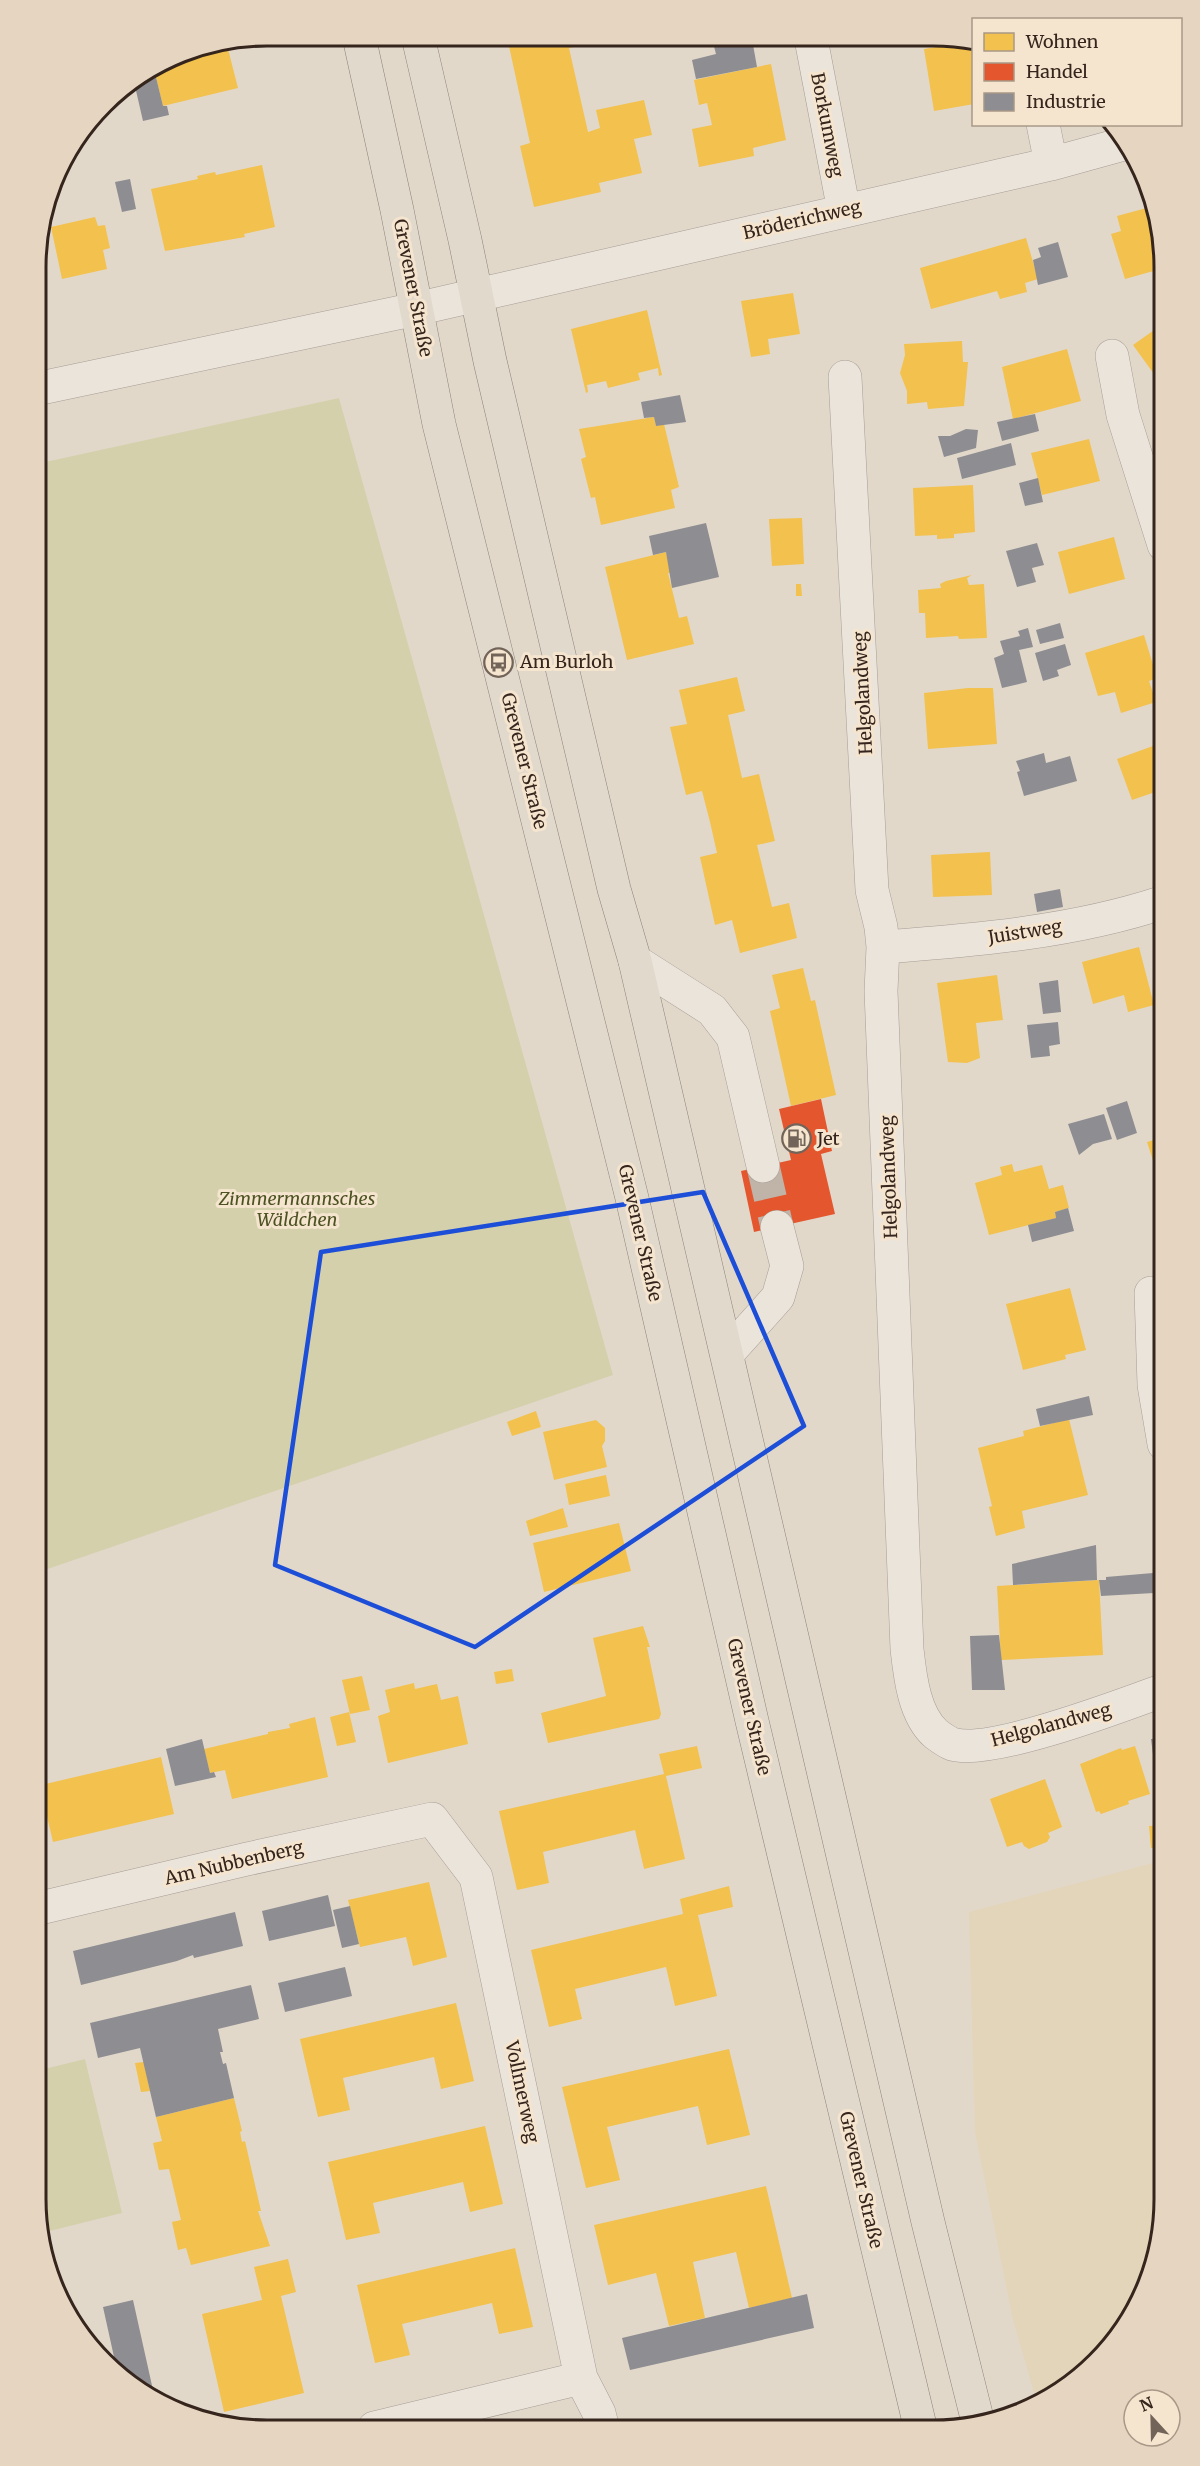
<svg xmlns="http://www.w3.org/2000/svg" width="1200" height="2466" font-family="Merriweather,serif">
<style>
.farmland{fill:#e3d5ba}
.green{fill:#d5d0ac}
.homes{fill:#f2c14e}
.shops{fill:#e4572e}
.industry{fill:#8d8d92}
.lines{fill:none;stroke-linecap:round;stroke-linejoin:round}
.minor-tunnel{stroke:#bfb4a7;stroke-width:33;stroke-dasharray:33 16;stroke-linecap:butt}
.minor-casing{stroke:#a79d94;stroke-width:34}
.major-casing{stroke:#8c837a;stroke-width:34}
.minor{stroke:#eae4db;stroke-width:33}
.major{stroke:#e2d9cd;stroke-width:33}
.marked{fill:none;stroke:#1d4ed8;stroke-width:4.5;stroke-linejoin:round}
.labels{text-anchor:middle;stroke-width:6;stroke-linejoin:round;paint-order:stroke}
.street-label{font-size:18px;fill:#35251c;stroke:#f5e5cf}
.poi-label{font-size:18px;fill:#35251c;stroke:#f5e5cf;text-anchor:start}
.park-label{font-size:18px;font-style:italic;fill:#4d5223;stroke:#f5e5cf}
.rim{fill:none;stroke:#35251c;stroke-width:3}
</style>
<rect width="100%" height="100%" fill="#e2d8ca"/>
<!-- farmland -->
<path class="farmland" d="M 1164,1860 L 1164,2213 L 1146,2287 L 1116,2340 L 1061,2391 L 1037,2403 L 1013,2320 L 975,2132 L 969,1912 Z"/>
<!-- green -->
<path class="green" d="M 339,398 L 613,1375 L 36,1573 L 36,464 Z
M 85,2059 L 122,2213 L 42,2233 L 36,2198 L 36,2153 L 38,2152 L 36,2142 L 36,2071 Z"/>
<!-- homes -->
<path class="homes" d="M 507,37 L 583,38 L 584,45 L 569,48 L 588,132 L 600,128 L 596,110 L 644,100 L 652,135 L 634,139 L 642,173 L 599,183 L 601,192 L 534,207 L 520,146 L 530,143 Z
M 974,41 L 974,104 L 934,111 L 924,49 Z
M 227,45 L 238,88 L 163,106 L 154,69 L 171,59 Z
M 771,64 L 786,140 L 753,148 L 754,156 L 699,167 L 692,129 L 712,125 L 707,103 L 699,105 L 694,80 Z
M 262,165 L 275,227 L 244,234 L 245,237 L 165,251 L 151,189 L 198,179 L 197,176 L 215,172 L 216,175 Z
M 1154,206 L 1164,268 L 1125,279 L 1111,234 L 1121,231 L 1117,216 Z
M 95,217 L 98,226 L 105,225 L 110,248 L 103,250 L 107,269 L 62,279 L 51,227 Z
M 1026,238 L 1038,279 L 1025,283 L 1027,292 L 1000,299 L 997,291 L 931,309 L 920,268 Z
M 793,293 L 800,334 L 768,339 L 770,354 L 751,357 L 741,301 Z
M 647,310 L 662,375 L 659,376 L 658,368 L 638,373 L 640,380 L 608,388 L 606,381 L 587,385 L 588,392 L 586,393 L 571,329 Z
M 1164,323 L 1164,377 L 1159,381 L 1133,345 Z
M 962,341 L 963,362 L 968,362 L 964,406 L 928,409 L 927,402 L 907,404 L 907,391 L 900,373 L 905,355 L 904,344 Z
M 1067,349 L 1081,401 L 1013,419 L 1002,367 Z
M 654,417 L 656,426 L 664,424 L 679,487 L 671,490 L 675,508 L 601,525 L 595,497 L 591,498 L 581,459 L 586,457 L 579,429 Z
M 1089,439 L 1100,481 L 1042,495 L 1031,453 Z
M 973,485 L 975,532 L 954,534 L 954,538 L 937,539 L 937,535 L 915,536 L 913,488 Z
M 802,518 L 804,564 L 772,566 L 769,519 Z
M 1114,537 L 1125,579 L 1069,594 L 1058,552 Z
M 666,552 L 671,573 L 668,573 L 679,618 L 687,616 L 694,644 L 627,660 L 605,567 Z
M 972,575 L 967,578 L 969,585 L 984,584 L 987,638 L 959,639 L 958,636 L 926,638 L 925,613 L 919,613 L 918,590 L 941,588 L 940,584 L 946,581 Z
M 796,584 L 801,584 L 802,596 L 796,596 Z
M 1144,635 L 1157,678 L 1149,681 L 1156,702 L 1121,713 L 1115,692 L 1098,696 L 1085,653 Z
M 737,677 L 745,711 L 728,715 L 742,778 L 759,774 L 775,841 L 757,845 L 772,907 L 789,903 L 797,938 L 740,953 L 732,920 L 715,925 L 700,857 L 717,853 L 710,822 L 702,791 L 686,795 L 670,727 L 687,724 L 679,690 Z
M 968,688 L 993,688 L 997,744 L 928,749 L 924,693 Z
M 1164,742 L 1164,789 L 1132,800 L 1117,759 Z
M 990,852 L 992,895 L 933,897 L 931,855 Z
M 1139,947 L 1154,1005 L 1128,1012 L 1124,995 L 1093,1004 L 1082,962 Z
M 803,968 L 811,1001 L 815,1000 L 836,1095 L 791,1106 L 770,1011 L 780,1008 L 772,975 Z
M 997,975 L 1003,1020 L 976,1023 L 980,1058 L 967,1063 L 948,1062 L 937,983 Z
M 1164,1137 L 1164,1188 L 1162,1188 L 1147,1142 Z
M 1012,1164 L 1014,1172 L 1042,1165 L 1049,1189 L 1063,1185 L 1069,1208 L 1055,1212 L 1056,1218 L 989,1235 L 975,1183 L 1002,1175 L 1000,1167 Z
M 1070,1288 L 1086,1350 L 1065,1355 L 1066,1359 L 1023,1370 L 1006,1304 Z
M 536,1411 L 541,1427 L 512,1436 L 507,1422 Z
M 1069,1419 L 1088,1495 L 1022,1511 L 1025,1528 L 996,1536 L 989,1507 L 992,1506 L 978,1448 L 1024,1436 L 1023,1431 Z
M 596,1420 L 605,1428 L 605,1441 L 602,1446 L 607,1467 L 554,1480 L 543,1432 Z
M 606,1475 L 610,1496 L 569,1505 L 565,1484 Z
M 563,1508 L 568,1527 L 530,1536 L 526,1521 Z
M 619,1523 L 631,1571 L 544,1592 L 533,1543 Z
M 1099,1580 L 1103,1655 L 1001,1660 L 997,1586 Z
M 643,1626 L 650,1647 L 647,1647 L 661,1714 L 659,1719 L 548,1743 L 541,1713 L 606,1696 L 593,1638 Z
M 512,1669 L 514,1681 L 496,1684 L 494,1672 Z
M 362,1676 L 370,1710 L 350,1714 L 342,1680 Z
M 414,1683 L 415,1689 L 437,1684 L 441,1700 L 458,1696 L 468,1744 L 388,1763 L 378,1716 L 390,1712 L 385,1690 Z
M 349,1712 L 356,1742 L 337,1746 L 330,1717 Z
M 315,1717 L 328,1777 L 232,1799 L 225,1770 L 210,1773 L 204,1749 L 268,1734 L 268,1732 L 290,1728 L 289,1724 Z
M 697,1746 L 702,1768 L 666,1776 L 685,1859 L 644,1869 L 635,1830 L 543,1852 L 549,1883 L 517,1890 L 499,1811 L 664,1774 L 659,1754 Z
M 1135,1746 L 1150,1794 L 1128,1801 L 1129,1804 L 1101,1814 L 1099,1811 L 1096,1812 L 1080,1764 L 1121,1748 L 1122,1750 Z
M 161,1757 L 174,1814 L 53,1842 L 45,1808 L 36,1810 L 36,1774 L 38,1774 L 41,1785 Z
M 1045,1779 L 1062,1827 L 1048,1833 L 1050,1837 L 1047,1842 L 1029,1849 L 1024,1846 L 1022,1842 L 1007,1847 L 990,1799 Z
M 1164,1825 L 1164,1847 L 1151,1848 L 1149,1826 Z
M 429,1882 L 447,1957 L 413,1966 L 406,1937 L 360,1947 L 348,1900 Z
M 729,1886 L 733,1907 L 698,1915 L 717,1996 L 675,2006 L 666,1967 L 575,1989 L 582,2019 L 549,2027 L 531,1950 L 683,1914 L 680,1899 Z
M 456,2003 L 474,2081 L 441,2089 L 434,2057 L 343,2078 L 350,2110 L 318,2117 L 300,2039 Z
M 729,2049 L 750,2135 L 707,2145 L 698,2106 L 607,2127 L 620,2180 L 586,2188 L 562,2087 Z
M 144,2062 L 150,2091 L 141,2092 L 135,2063 Z
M 234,2098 L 242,2131 L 240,2132 L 242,2142 L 245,2141 L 261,2211 L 258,2211 L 270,2246 L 191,2265 L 186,2248 L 178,2250 L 172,2222 L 181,2220 L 169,2169 L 159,2170 L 153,2143 L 162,2141 L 156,2117 Z
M 485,2126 L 503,2204 L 470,2212 L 463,2182 L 420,2192 L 373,2203 L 380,2233 L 346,2240 L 328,2162 Z
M 766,2186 L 792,2298 L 749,2308 L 736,2252 L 693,2262 L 705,2318 L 669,2326 L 656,2273 L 608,2285 L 594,2225 Z
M 515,2248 L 533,2327 L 499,2334 L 492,2303 L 449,2313 L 402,2324 L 410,2355 L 375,2363 L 357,2285 Z
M 288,2259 L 296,2292 L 281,2296 L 304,2393 L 224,2412 L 202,2314 L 262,2300 L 254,2267 Z"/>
<!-- shops -->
<path class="shops" d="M 821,1099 L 832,1151 L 821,1154 L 835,1214 L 754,1232 L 741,1171 L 791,1160 L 779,1109 Z"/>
<!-- industry -->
<path class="industry" d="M 712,39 L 752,39 L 757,67 L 696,79 L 692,60 L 716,54 Z
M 154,69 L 163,106 L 167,106 L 169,115 L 143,121 L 134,82 Z
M 130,179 L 136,209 L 122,212 L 115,182 Z
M 1058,242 L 1068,277 L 1038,285 L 1033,260 L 1041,257 L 1038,248 Z
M 680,395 L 686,422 L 656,426 L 654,417 L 644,418 L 641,402 Z
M 1035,414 L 1039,431 L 1002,441 L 997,422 Z
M 966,429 L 978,430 L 976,448 L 944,457 L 938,436 L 950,436 Z
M 1011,443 L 1016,465 L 962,479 L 957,458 Z
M 1038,478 L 1043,502 L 1025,506 L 1019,483 Z
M 706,523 L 719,577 L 672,588 L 666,552 L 653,555 L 649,536 Z
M 1037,543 L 1044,565 L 1032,568 L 1036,582 L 1017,587 L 1006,551 Z
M 1060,623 L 1064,638 L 1040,644 L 1036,630 Z
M 1028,628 L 1033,647 L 1019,650 L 1027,682 L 1002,688 L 994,658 L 1004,654 L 1000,641 L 1020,636 L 1018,631 Z
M 1065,644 L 1071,665 L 1057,670 L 1059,676 L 1043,681 L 1035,653 Z
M 1044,753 L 1046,763 L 1070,756 L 1077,781 L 1024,796 L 1017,772 L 1020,771 L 1016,761 Z
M 1060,889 L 1063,907 L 1037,912 L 1034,894 Z
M 1058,980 L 1061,1012 L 1043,1014 L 1039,983 Z
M 1058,1022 L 1060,1044 L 1049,1046 L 1050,1056 L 1031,1058 L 1027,1025 Z
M 1127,1101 L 1137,1133 L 1117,1140 L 1106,1108 Z
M 1104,1114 L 1112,1139 L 1093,1144 L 1079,1155 L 1068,1124 Z
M 1068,1208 L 1074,1231 L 1032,1242 L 1028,1225 L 1056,1218 L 1055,1212 Z
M 1089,1396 L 1093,1415 L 1040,1426 L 1036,1409 Z
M 1096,1545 L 1097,1580 L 1013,1585 L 1012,1564 Z
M 1153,1573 L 1154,1593 L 1101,1596 L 1099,1580 L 1106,1580 L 1106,1577 Z
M 999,1635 L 1005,1690 L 972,1690 L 970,1636 Z
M 1164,1738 L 1164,1769 L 1155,1770 L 1151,1739 Z
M 202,1739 L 210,1773 L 214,1772 L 216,1777 L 175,1786 L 166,1749 Z
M 328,1895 L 335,1926 L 269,1941 L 262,1911 Z
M 350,1906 L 359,1944 L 342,1948 L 333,1910 Z
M 235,1912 L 243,1946 L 194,1958 L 193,1955 L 177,1961 L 81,1985 L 73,1951 Z
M 345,1967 L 352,1996 L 285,2012 L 278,1983 Z
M 251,1985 L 259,2019 L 218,2029 L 223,2052 L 220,2052 L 223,2064 L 226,2063 L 234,2098 L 156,2117 L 140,2048 L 98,2058 L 90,2023 Z
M 807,2294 L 814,2328 L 630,2370 L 622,2338 Z
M 133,2300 L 155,2399 L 118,2375 L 103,2307 Z"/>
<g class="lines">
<!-- minor-tunnel -->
<path class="minor-tunnel" d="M 763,1166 L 777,1227"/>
<defs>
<path id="minor" d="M 811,39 L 844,211
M 1043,124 L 1051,164
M 1112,356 L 1123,415 L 1164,545
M 845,377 L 872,890 L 881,927 L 883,947 L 881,991 L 907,1649 C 910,1676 914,1715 936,1734 C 940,1737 947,1742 952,1744 C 990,1756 1123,1705 1164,1690
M 36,389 L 416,309 L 1051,164 L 1127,143
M 883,947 C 977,940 1074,932 1164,902
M 635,961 L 712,1010 L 733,1037 L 763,1166
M 1151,1293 L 1154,1385 L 1164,1444
M 727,1354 L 778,1297 L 787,1266 L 777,1227
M 36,1909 L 247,1859 L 432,1819 L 476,1877 L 581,2378 L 599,2413 L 603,2429
M 374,2428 L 581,2378"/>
<path id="major" d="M 359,37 L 397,210 L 439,424 L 632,1198 L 752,1721 L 921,2430
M 418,37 L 465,240 L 490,361 L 614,889 L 635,961 L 928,2222 L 978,2422"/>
</defs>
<!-- minor casing -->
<use href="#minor" class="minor-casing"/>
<!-- major casing -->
<use href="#major" class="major-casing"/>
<!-- minor -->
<use href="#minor" class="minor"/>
<!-- major -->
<use href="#major" class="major"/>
</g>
<!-- marked area -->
<path class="marked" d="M 703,1192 L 804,1426 L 475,1647 L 275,1565 L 321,1252 Z"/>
<!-- icons -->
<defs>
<symbol id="bus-ring" viewBox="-11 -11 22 22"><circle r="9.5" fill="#f5e5cf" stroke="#726459" stroke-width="1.5"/><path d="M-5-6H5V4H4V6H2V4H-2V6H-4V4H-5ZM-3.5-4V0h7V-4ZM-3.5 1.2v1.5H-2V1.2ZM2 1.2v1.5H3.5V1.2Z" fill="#726459"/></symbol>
<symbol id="fuel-ring" viewBox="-11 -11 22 22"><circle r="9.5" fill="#f5e5cf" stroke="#726459" stroke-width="1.5"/><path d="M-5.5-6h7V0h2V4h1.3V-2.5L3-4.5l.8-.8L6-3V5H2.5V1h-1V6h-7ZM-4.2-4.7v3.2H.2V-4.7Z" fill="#726459"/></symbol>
</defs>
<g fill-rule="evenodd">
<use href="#bus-ring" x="482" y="646" width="33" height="33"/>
<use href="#fuel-ring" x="780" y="1122" width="33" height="33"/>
</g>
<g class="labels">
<!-- street labels -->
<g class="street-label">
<text transform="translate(827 125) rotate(79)" y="6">Borkumweg</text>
<text transform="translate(802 220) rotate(-13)" y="6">Bröderichweg</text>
<text transform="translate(413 288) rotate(79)" y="6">Grevener Straße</text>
<text transform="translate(863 693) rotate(-93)" y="6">Helgolandweg</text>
<text transform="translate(524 761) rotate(76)" y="6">Grevener Straße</text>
<text transform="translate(1025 932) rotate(-9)" y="6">Juistweg</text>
<text transform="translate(889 1177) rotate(-92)" y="6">Helgolandweg</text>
<text transform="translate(640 1233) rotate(77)" y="6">Grevener Straße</text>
<text transform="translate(749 1707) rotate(77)" y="6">Grevener Straße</text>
<text transform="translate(1051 1725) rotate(-15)" y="6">Helgolandweg</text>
<text transform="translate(234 1863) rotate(-13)" y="6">Am Nubbenberg</text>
<text transform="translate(522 2092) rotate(78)" y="6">Vollmerweg</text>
<text transform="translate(861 2180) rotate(77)" y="6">Grevener Straße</text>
</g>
<!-- poi labels -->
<g class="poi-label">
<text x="520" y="668">Am Burloh</text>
<text x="817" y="1145">Jet</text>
</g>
<!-- park labels -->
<g class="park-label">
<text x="297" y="1205">Zimmermannsches<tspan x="297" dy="21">Wäldchen</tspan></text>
</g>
</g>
<!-- crop -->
<path d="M0 0H1200V2466H0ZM267 46H933A221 221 0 0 1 1154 267V2199A221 221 0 0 1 933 2420H267A221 221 0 0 1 46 2199V267A221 221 0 0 1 267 46Z" fill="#e6d6c1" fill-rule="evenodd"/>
<path class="rim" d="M267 46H933A221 221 0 0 1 1154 267V2199A221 221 0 0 1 933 2420H267A221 221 0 0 1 46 2199V267A221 221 0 0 1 267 46Z"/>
<!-- legend -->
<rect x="972" y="18" width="210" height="108" fill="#f5e5cf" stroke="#a89887" stroke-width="1.5"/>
<rect x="984" y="33" width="30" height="18" fill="#f2c14e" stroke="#a89887" stroke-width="1.5"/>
<text x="1026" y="48" font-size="18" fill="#35251c">Wohnen</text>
<rect x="984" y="63" width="30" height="18" fill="#e4572e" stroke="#a89887" stroke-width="1.5"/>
<text x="1026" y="78" font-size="18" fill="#35251c">Handel</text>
<rect x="984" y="93" width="30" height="18" fill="#8d8d92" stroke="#a89887" stroke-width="1.5"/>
<text x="1026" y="108" font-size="18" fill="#35251c">Industrie</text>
<!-- north arrow -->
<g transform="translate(1152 2418) rotate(338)"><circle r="28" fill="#f5e5cf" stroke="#a89887" stroke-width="1.5"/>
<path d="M0-4.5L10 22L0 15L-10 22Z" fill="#726459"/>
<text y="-9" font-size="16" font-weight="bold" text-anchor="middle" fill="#35251c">N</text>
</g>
</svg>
